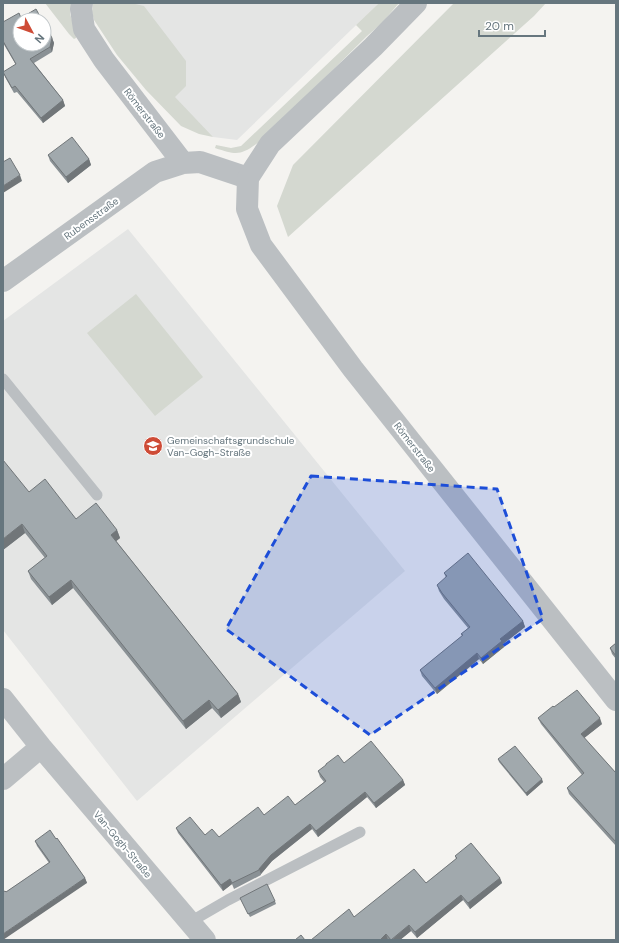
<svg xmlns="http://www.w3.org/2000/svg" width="619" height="943" font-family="'DM Sans',sans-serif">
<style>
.built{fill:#e4e5e4}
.green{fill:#d4d8d0}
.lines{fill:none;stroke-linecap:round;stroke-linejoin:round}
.service{stroke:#bbbfc2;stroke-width:11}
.minor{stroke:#bbbfc2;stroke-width:22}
.tertiary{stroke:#bbbfc2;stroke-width:22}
.wall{fill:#8a9195}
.shaded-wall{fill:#717679}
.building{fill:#a1a9ad;stroke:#717679}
.marked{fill:#1d4ed8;fill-opacity:0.2;stroke:#1d4ed8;stroke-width:3;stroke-dasharray:8 5;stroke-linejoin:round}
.labels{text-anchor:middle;stroke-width:4;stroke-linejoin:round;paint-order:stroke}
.street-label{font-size:10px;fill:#66767e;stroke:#fff}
.poi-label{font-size:10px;fill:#66767e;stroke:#fff;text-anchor:start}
</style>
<rect width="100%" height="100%" fill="#f4f3f0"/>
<!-- built -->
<path class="built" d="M 102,3 L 379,3 L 237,140 L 213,137 L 193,124 Z
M 128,229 L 405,571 L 137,801 L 3,630 L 3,321 Z"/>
<!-- green -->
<path class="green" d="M 45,3 L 71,3 L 70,14 L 77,35 L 76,38 L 74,39 L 69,34 Z
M 93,3 L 131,3 L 144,6 L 186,61 L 186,86 L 175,97 L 213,137 L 199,134 L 181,126 L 146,90 L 117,55 L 94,20 L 92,12 Z
M 379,3 L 399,3 L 382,23 L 367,36 L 262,140 C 241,155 239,156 215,148 L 216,145 L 231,148 L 241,146 L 362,31 L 356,25 Z
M 454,3 L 546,3 L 534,16 L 288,237 L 277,206 L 293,165 Z
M 136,294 L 203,377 L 155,416 L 87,333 Z"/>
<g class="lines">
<!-- service -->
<path class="service" d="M 3,379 L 97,495
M 190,922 L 228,900 L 360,832"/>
<!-- minor -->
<path class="minor" d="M 82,3 L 81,9 L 84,29 L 104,60 L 183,163 L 200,162 L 248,178
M 3,281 L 155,172 L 183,163
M 3,699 L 41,747 L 205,940
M 3,779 L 41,747"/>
<!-- tertiary -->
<path class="tertiary" d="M 416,3 L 373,47 L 270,144 L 248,178 L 247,209 L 261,245 L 353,369 L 616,700"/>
</g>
<!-- wall -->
<path class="wall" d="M 21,18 L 52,38 L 54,43 L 52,52 L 34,63 L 63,100 L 65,106 L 43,123 L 17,92 L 14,93 L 5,77 L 3,72 L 16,65 L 3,43 L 3,22 Z
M 48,155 L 89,159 L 91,165 L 68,183 L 50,161 Z
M 29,492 L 76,519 L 117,530 L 120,538 L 116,541 L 238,694 L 241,702 L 221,718 L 212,708 L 186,729 L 73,588 L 52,605 L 31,579 L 28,571 L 45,558 L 25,533 L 3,550 Z
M 444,573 L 523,621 L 525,627 L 503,644 L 504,647 L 483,664 L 479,659 L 437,694 L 422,676 L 420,670 L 462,636 L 461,634 L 468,628 L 444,599 L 439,591 L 437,585 L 446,578 Z
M 616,643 L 616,659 L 612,654 L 610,648 Z
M 538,718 L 602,724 L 584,738 L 616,773 L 616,846 L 569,794 L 567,788 L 582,775 L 541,724 Z
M 498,759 L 543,782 L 527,796 L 499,762 Z
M 344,763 L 403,780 L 405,785 L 376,808 L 367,797 L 318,837 L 312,829 L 272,861 L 261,874 L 261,875 L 234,889 L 232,884 L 223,891 L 178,833 L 176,828 L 205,835 L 219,837 L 264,815 L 295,805 L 324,782 L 320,777 L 318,771 Z
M 56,839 L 85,878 L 87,883 L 6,892 L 49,863 L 37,846 L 35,841 Z
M 455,856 L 500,878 L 502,883 L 470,909 L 463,900 L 417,938 L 411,931 L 400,940 L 311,940 L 354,917 L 426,883 L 456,859 Z
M 240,898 L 275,901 L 276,904 L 250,917 Z"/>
<!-- shaded-wall -->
<path class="shaded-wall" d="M 52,38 L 54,43 L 52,52 L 50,47 Z
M 63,100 L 65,106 L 43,123 L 41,118 Z
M 89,159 L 91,165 L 68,183 L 66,177 Z
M 20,175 L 22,181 L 3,193 L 3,186 Z
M 22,524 L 25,533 L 3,550 L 3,539 Z
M 117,530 L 120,538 L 114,543 L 111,535 Z
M 71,580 L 73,588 L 52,605 L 49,597 Z
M 523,621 L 525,627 L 503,644 L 504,647 L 483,664 L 481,658 L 500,639 Z
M 477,653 L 479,659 L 437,694 L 435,688 Z
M 238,694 L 241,702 L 221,718 L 218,710 Z
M 209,700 L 212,708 L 186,729 L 183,721 Z
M 600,718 L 602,724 L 583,739 L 581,734 Z
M 542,779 L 543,782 L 527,796 L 526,793 Z
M 403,780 L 405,785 L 376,808 L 374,803 Z
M 365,792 L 367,797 L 318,837 L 316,831 Z
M 310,824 L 312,829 L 272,861 L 261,874 L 259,869 L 271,855 Z
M 85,878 L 87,883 L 3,940 L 3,934 Z
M 500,878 L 502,883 L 470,909 L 468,903 Z
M 230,879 L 232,884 L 223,891 L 221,885 Z
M 461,895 L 463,900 L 417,938 L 415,932 Z
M 409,925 L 411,931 L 400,940 L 392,940 Z
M 386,934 L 388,940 L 380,940 Z"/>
<!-- building -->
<path class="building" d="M 36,9 L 42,20 L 20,20 L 20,44 L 44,44 L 44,23 L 52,38 L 50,47 L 30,59 L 63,100 L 41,118 L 15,86 L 12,88 L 3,72 L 16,64 L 3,41 L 3,22 L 19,13 L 21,18 Z
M 72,137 L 89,159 L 66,177 L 48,155 Z
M 10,158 L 20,175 L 3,186 L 3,162 Z
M 3,460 L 29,492 L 45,479 L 76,519 L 96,503 L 117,530 L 111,535 L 238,694 L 218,710 L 209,700 L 183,721 L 71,580 L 49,597 L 28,571 L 47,556 L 22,524 L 3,539 Z
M 468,553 L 523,621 L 500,639 L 502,641 L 481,658 L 477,653 L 435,688 L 420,670 L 463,635 L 461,634 L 470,627 L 442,593 L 437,585 L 447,576 L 444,573 Z
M 616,643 L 616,656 L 610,648 Z
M 577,690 L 600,718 L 581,734 L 616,773 L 616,842 L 567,788 L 584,773 L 538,718 L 553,706 L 554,707 Z
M 371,741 L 403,780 L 374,803 L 365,792 L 316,831 L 310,824 L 271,855 L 259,869 L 259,870 L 232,883 L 230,879 L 221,885 L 176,828 L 190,817 L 205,835 L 212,829 L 219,837 L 258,807 L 264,815 L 288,796 L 295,805 L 326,781 L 318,771 L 326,765 L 326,764 L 338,755 L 344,763 Z
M 515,746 L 542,779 L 526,793 L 498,759 Z
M 50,830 L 56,839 L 57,838 L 85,878 L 3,934 L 3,892 L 5,891 L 6,892 L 50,862 L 35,841 Z
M 471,843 L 500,878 L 468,903 L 461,895 L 415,932 L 409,925 L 391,940 L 386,934 L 380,940 L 311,940 L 349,909 L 354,917 L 414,869 L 426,883 L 457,858 L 455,856 Z
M 267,884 L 275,901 L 248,914 L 240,898 Z
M 301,935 L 305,940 L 295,940 Z"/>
<!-- marked area -->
<path class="marked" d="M 311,476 L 497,489 L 543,619 L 370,735 L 226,629 Z"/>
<!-- icons -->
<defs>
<symbol id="school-disc" viewBox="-11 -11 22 22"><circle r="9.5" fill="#ce4b36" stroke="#fff"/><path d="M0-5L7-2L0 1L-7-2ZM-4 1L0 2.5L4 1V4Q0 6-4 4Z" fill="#fff"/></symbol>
</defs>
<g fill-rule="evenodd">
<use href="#school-disc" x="142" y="435" width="22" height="22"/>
</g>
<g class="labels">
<!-- street labels -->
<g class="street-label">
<text transform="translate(145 113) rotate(52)" y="4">Römerstraße</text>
<text transform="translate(91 218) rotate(-36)" y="4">Rubensstraße</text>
<text transform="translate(415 447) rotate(52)" y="4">Römerstraße</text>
<text transform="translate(123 844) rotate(50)" y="4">Van-Gogh-Straße</text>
</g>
<!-- poi labels -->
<g class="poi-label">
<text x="167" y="444">Gemeinschaftsgrundschule<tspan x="167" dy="12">Van-Gogh-Straße</tspan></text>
</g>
</g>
<!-- border -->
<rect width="619" height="943" fill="none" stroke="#66767e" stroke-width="8"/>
<!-- north arrow -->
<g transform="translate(32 32) rotate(131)"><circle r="19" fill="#ffffff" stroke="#c2c8cb"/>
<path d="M0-3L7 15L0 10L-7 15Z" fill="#ce4b36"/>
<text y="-6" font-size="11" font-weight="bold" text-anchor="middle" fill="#66767e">N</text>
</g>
<!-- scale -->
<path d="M479 30v6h66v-6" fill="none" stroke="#66767e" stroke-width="2"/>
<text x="485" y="30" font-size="12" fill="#66767e" stroke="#ffffff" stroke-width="3" paint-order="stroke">20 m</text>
</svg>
